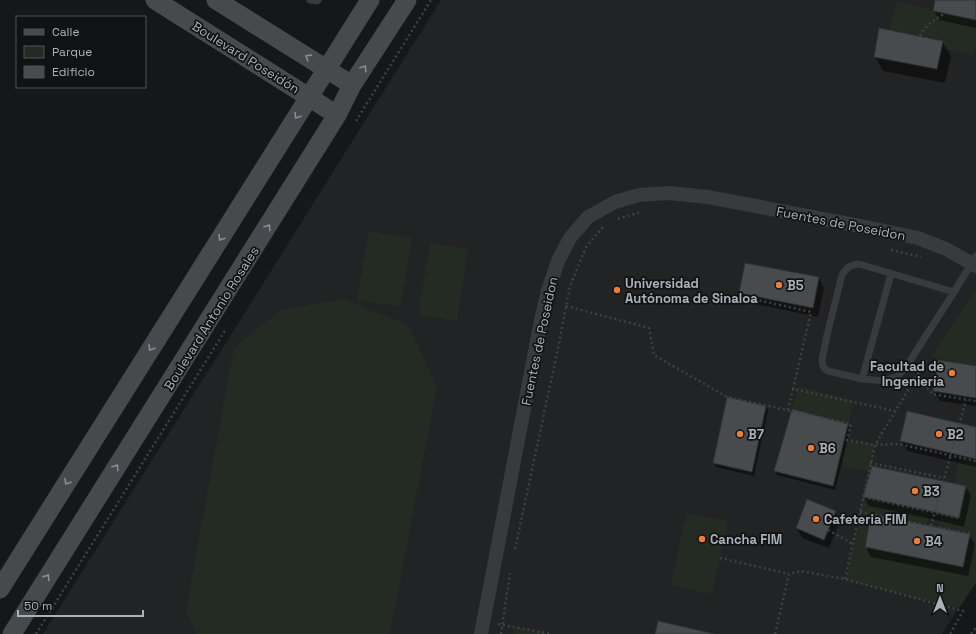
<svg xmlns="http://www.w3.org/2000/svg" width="976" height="634" font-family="'Space Grotesk',sans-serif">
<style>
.built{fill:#222325}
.green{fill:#242b23}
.shadow{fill:#0007}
.building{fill:#484b4e;stroke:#303234}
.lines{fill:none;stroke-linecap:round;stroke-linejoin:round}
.path{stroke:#3e4144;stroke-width:2.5;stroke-dasharray:2 3;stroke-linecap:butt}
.lane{stroke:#383a3d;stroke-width:7}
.street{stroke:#383a3d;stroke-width:14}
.secondary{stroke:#464a4d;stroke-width:19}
.oneway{stroke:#868e93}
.poi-dot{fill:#ea7c3c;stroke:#111213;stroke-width:1.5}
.labels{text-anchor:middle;stroke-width:3.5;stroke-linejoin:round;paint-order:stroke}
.street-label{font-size:13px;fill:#a9b2b8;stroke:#111213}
.poi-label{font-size:13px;font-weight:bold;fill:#a9b2b8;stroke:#111213;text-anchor:start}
</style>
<rect width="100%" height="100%" fill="#161718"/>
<!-- built -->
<path class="built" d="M 441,0 L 976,0 L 976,580 L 942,634 L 43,634 Z"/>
<!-- green -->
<path class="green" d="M 897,1 L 933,11 L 976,20 L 976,45 L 972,55 L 941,48 L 943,40 L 890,30 Z
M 369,231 L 412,238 L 400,307 L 357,300 Z
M 430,243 L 468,249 L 457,321 L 418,315 Z
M 976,290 L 976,366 L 938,360 L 932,355 Z
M 343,299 L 408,325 L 437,386 L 390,634 L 197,634 L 186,611 L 234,348 L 280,310 Z
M 798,386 L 854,401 L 848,424 L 792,409 Z
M 847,440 L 875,445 L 869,471 L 842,466 Z
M 960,456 L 976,459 L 976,583 L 959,608 L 846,581 L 863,497 L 930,511 L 927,526 L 872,514 L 865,547 L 963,567 L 970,534 L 937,527 L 940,514 L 959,518 L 966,486 L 954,483 Z
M 686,513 L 728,521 L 712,594 L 671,585 Z
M 516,626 L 546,634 L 513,634 Z"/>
<!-- shadow -->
<path class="shadow" d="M 936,0 L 976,0 L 976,28 L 939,20 L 934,11 Z
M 942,41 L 951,56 L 945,83 L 883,71 L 875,57 Z
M 746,264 L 819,278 L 824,288 L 818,317 L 746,302 L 740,293 Z
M 939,361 L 976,367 L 976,406 L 940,401 L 934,391 Z
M 766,406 L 768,411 L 754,476 L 716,467 L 714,463 Z
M 847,425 L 850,430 L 835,490 L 777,475 L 775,471 Z
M 976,428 L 976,467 L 907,451 L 901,441 Z
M 966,487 L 971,496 L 964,527 L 936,520 L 869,506 L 864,497 Z
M 835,511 L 840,521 L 829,548 L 802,538 L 797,528 Z
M 872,515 L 969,535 L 975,544 L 968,576 L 871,557 L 866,547 Z"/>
<!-- building -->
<path class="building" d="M 935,0 L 976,0 L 976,20 L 933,11 Z
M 879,28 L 943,41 L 937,69 L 874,57 Z
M 745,263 L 819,277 L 813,308 L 739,293 Z
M 938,360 L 976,366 L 976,398 L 933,391 Z
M 727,397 L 766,406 L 752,472 L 713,463 Z
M 792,409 L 848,424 L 833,486 L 774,471 Z
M 907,411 L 976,427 L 976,459 L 900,441 Z
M 872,466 L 966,486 L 959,518 L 930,511 L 863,497 Z
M 807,499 L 836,511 L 824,540 L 796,528 Z
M 871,514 L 970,534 L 963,567 L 865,547 Z
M 658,621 L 715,634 L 655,634 Z"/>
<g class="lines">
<!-- path -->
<path class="path" d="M 920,36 C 926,24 935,20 945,13
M 356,121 L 431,0
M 618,219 L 641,212
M 891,250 L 921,257
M 740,296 L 811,312 L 793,389 L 895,411
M 566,306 L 649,328 L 654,355 L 727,397 L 851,424 L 847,440 L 875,445 L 899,444 L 976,461
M 913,383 L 929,389 L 932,394 L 976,401
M 788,410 L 793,389
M 870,463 L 944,478
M 863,497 L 959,518
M 860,512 L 970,534
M 931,526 L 966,400
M 828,530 L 853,544
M 515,549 L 557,353 L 570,286 L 586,247 L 603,227
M 720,558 L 789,574
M 845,579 L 875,445 L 926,360
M 498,624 L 551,634
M 36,634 L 226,329
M 501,634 L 510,573
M 775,634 L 789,574 L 801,571 L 845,579 L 963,611 L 950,634
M 971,634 L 976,627"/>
<!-- lane -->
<path class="lane" d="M 310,0 L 317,1 L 318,0
M 954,292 L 859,264 C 849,265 847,268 842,275 L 827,335 L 822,360 L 823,366 L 825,369 L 828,371 L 862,379 L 884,381 L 898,376 L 906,367 L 954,292 L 976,256
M 862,379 L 891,274"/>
<!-- street -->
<path class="street" d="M 481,634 L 541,320 L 548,291 L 558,261 L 570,238 L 588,217 L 615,202 L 639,195 L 669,193 L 708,197 L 855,225 L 918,238 L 946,249 L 976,266"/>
<!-- secondary -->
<path class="secondary" d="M 155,0 L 337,115
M 216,0 L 352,85
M 0,589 L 370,0
M 12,634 L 337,115 L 352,85 L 407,0"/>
</g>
<!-- one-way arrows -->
<defs><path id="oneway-chevron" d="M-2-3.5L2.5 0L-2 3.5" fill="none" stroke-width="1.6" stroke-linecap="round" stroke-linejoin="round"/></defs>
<g class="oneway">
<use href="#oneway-chevron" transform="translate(308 57) rotate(-148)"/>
<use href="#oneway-chevron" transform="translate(364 68) rotate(-57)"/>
<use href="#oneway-chevron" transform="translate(297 116) rotate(122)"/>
<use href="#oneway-chevron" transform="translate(268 227) rotate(-58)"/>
<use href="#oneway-chevron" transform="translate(221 238) rotate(122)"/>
<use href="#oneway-chevron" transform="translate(151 348) rotate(122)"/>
<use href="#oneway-chevron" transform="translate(116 467) rotate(-58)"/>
<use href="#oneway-chevron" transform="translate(67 482) rotate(122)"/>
<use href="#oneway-chevron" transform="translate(47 577) rotate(-58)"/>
</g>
<!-- markers -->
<g class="poi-dot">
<circle cx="779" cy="285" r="4"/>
<circle cx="617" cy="290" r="4"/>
<circle cx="952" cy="373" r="4"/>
<circle cx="740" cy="434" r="4"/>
<circle cx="939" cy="434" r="4"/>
<circle cx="811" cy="448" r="4"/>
<circle cx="915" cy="491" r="4"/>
<circle cx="816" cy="519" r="4"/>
<circle cx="702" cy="539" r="4"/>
<circle cx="917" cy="541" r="4"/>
</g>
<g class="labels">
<!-- street labels -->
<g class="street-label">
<text transform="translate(246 57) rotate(32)" y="5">Boulevard Poseidón</text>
<text transform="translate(841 223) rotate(11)" y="5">Fuentes de Poseidon</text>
<text transform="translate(211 318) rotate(-58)" y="5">Boulevard Antonio Rosales</text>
<text transform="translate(539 341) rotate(-78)" y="5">Fuentes de Poseidon</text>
</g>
<!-- poi labels -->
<g class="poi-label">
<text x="625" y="288">Universidad<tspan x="625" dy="15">Autónoma de Sinaloa</tspan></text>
<text x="787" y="290">B5</text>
<text x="944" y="371" text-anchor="end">Facultad de<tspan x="944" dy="15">Ingeniería</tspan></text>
<text x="748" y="439">B7</text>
<text x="947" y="439">B2</text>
<text x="819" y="453">B6</text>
<text x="923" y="496">B3</text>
<text x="824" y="524">Cafeteria FIM</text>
<text x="710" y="544">Cancha FIM</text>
<text x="925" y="546">B4</text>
</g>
</g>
<!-- legend -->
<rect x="16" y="16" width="130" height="72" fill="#111213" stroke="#4e5255"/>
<rect x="24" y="29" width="20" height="6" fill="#464a4d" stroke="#4e5255"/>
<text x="52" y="36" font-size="12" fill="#a9b2b8">Calle</text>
<rect x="24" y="46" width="20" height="12" fill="#242b23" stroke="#4e5255"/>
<text x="52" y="56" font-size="12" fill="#a9b2b8">Parque</text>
<rect x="24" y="66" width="20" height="12" fill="#484b4e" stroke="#4e5255"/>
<text x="52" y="76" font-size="12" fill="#a9b2b8">Edificio</text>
<!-- north arrow -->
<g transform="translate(940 598)" stroke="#111213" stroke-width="3" paint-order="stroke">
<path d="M0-3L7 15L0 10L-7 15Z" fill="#a9b2b8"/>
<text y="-6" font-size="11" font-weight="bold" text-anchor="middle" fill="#a9b2b8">N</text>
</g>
<!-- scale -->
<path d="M18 610v6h125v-6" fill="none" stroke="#a9b2b8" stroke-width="2"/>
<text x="24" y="610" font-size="12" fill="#a9b2b8" stroke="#111213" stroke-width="3" paint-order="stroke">50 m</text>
</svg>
